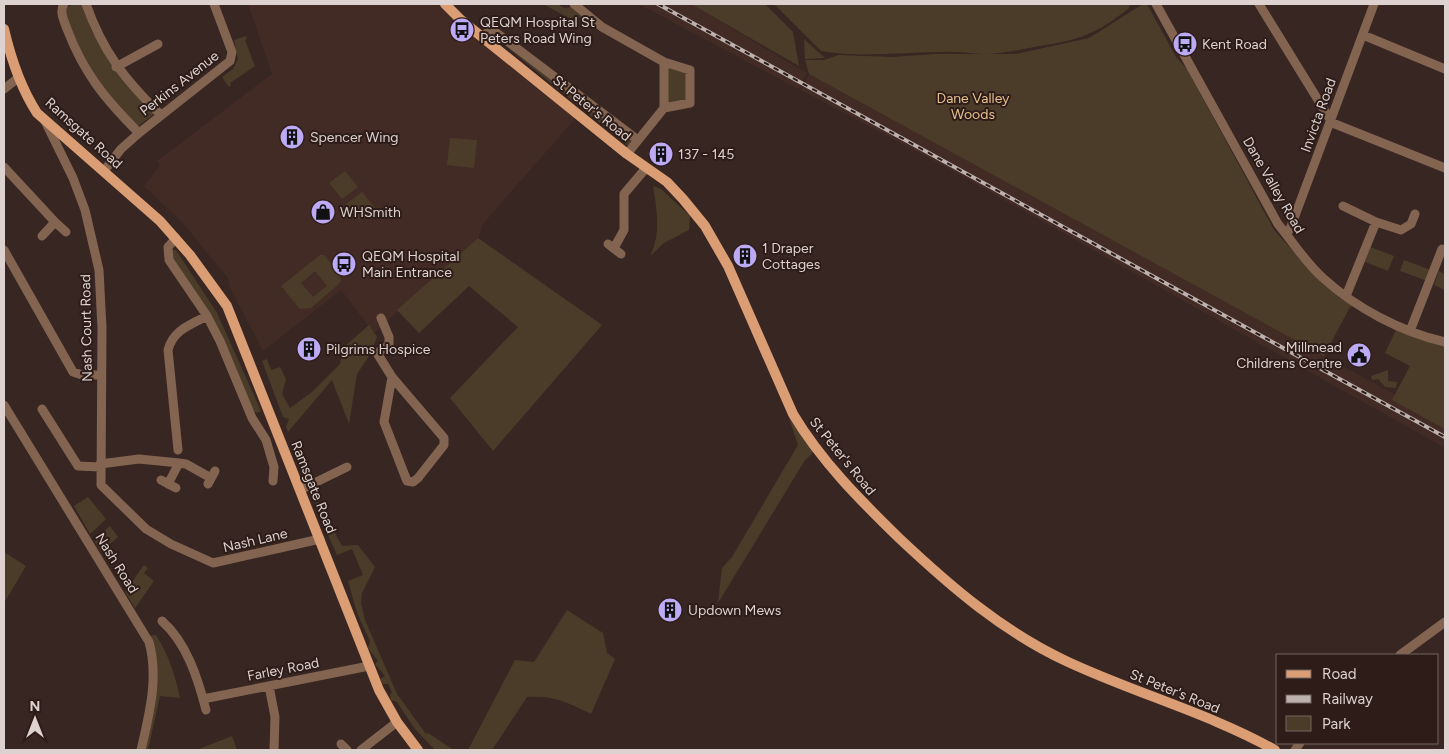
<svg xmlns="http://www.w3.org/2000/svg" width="1449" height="754" font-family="Figtree,sans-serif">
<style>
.built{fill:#432b25}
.green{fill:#4b3c29;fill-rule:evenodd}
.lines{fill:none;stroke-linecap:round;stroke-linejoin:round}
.minor{stroke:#836451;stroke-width:9}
.major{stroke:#db9d74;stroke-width:10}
.rail-casing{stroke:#bdb1ae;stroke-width:4}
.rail{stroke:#2d1c18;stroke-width:2;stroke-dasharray:5.5;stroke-linecap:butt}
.labels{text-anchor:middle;stroke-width:4;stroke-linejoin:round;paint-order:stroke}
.poi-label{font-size:14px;fill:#ddd2cf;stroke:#2d1c18;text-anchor:start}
.street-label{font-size:14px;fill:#ddd2cf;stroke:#2d1c18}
.park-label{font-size:14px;fill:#e8c18f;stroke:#2d1c18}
</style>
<rect width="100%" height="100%" fill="#372622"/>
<!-- built -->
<path class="built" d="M 248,4 L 437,4 L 496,55 L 576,118 L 503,201 L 484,223 L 478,238 L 374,333 L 341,290 L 263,351 L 229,286 L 228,278 L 181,221 L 144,186 L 160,165 L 157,161 L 272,74 Z
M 639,4 L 691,4 L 807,73 L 798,89 Z
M 809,74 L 1445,422 L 1445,448 L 951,170 L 801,90 Z"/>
<!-- green -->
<path class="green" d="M 73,4 L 82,5 L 91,29 L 113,68 L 154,114 L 137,127 L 107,98 L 75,43 L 64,9 Z
M 543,4 L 557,4 L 565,8 L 571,7 L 583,17 L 569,18 Z
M 691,4 L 765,4 L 793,32 L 799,66 Z
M 774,4 L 1130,4 L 1129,8 C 1097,34 1079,40 1040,46 C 1021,49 1003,54 984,54 C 970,54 956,51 942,52 C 902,52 861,58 821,51 Z
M 1143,4 L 1147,4 L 1176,57 L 1187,69 L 1274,230 L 1303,262 L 1353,307 L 1350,307 L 1324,356 L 809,74 L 805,60 L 824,60 L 839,55 L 892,57 L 936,54 L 1016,54 L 1089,38 Z
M 491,34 L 633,141 L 628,146 Z
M 246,36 L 247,39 L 245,40 L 255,66 L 230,83 L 231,85 L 229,87 L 222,77 L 233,69 L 238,59 L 234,40 Z
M 804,39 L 825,58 L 805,59 Z
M 670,68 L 686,72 L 688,99 L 670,104 L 668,103 L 668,69 Z
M 450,138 L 477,140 L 474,168 L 447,165 Z
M 345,171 L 358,187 L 342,199 L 329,183 Z
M 653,186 L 661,189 L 690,216 L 689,230 L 664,243 L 650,256 C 661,235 657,209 653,186 Z
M 362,192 L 375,208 L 359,220 L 346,204 Z
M 478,238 L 602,325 L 493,451 L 450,398 L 518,327 L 469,286 L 419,333 L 397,310 Z
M 1370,247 L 1394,256 L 1388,271 L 1365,262 Z
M 173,250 L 176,250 L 217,313 L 261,411 L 257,413 L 251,410 L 169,252 Z
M 320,255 L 324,255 L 340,275 L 341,282 L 311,308 L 300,309 L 281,286 ZM 315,271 L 327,286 L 313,297 L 301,283 Z
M 1404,260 L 1431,270 L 1427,281 L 1400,271 Z
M 1439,271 L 1445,274 L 1445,290 L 1434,285 Z
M 369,325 L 377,337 L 369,356 L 357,374 L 349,424 L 332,380 L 288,432 L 286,427 L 289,419 L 283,417 L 262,361 L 267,359 L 271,370 L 280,367 L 286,379 L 282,394 L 290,408 L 312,392 L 340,364 L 343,348 Z
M 1396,330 L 1445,345 L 1445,429 L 1392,400 L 1410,366 L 1385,353 Z
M 1388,370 L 1388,381 L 1397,382 L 1396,388 L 1385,387 L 1378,379 L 1372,380 L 1371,376 Z
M 794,417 L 813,449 L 812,454 L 805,460 L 718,603 L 722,568 L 732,557 L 798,445 L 789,418 Z
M 314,495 L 342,546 L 358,545 L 375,567 L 362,593 L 361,603 L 365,620 L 397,694 L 426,734 L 428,733 L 454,750 L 435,750 L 415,729 L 397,702 L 391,700 L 390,695 L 392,692 L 388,684 L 383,684 L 380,679 L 385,676 L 375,664 L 378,661 L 368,648 L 370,641 L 357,613 L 348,581 L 363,575 L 352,549 L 337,555 L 317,510 Z
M 88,497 L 106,519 L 90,534 L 74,506 Z
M 110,526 L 118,537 L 101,552 L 94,540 Z
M 4,552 L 26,566 L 4,603 Z
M 144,565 L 148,568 L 144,573 L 154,581 L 135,608 L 125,592 Z
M 567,610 L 603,633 L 607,653 L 615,659 L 591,714 C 567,702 554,695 527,697 L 492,750 L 468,750 L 515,660 L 534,662 Z
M 156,635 C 169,656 175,674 180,698 L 160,696 L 148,750 L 144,750 L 155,694 L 157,662 L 149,636 Z
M 232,736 L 237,750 L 196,750 Z"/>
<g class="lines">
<!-- minor -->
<path class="minor" d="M 64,4 C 59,11 64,21 67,29 C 84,74 106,100 139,133
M 86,4 C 103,52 125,80 161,115
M 574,4 L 602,27 L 664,62 L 690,70 L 690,103 L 664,108
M 1156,4 L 1278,224 C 1293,242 1305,262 1323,278 C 1356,308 1401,332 1445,342
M 1259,4 L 1331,121
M 1363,35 L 1445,69
M 483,37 L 488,32 L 494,31 L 638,140
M 116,67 L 158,44
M 4,89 L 18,78
M 45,121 L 73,178 L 85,210 L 99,270 L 102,328 L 101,485 L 146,529 L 171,544 L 213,563 L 320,539
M 1330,122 L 1445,168
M 627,154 L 664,108 L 664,62
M 4,167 L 55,222
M 104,171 L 121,149 L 139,133 L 230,61 L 232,52 L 214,4
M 1343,206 L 1376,222 L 1401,230 L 1411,224 L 1415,214
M 1286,234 L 1290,229 L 1374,4
M 42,236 L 55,222 L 66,232
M 176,238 L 168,247 L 169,260 L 207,316 L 220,341 L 252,418 L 266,440 L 274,467 L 273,481
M 608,244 L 621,254
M 614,248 L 624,230 L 624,194 L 646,168
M 4,250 L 73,372 L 82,375 L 101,375
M 1346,296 L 1376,222
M 381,318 L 389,337 L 389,345 L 377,353 L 392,377 L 384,422 L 407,481 L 413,482 L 418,478 L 444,445 L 444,438 L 392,377
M 1410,331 L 1442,249
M 4,405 L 149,642 C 159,678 149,715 141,750
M 42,409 L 78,466 L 100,467
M 178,450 L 168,350 C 173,330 190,325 207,316
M 100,464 L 139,459 L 179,463 L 186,464 L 211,478
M 161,480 L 176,488
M 168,484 L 179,463
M 208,484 L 215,471
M 302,489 L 347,467
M 162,621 C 187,643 198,679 206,710
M 1400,655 L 1445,622
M 269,686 L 275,717 L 274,750
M 203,699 L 369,666
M 341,744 L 347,750
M 361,750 L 397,722
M 1295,750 L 1300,743"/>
<!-- major -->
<path class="major" d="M 445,4 L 461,20 L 627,154 L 667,182 L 683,199 L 705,226 L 728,266 L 793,414 C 821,461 860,500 899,538 C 950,586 1002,631 1066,661 C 1134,693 1209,713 1275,750
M 4,29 C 11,59 20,87 37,113 L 160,221 L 190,255 L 227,306 L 379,690 L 397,722 L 418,750"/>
<defs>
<path id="rail" d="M 658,4 L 1445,437"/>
</defs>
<!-- rail casing -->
<use href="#rail" class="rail-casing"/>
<!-- rail -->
<use href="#rail" class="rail"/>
</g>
<!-- icons -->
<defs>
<symbol id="bus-disc" viewBox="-11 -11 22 22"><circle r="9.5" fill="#bcaaf5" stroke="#2d1c18"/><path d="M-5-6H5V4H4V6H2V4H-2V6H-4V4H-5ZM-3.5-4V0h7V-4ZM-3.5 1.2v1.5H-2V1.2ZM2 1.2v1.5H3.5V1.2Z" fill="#111"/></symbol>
<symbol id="building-disc" viewBox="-11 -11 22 22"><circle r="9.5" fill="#bcaaf5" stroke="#2d1c18"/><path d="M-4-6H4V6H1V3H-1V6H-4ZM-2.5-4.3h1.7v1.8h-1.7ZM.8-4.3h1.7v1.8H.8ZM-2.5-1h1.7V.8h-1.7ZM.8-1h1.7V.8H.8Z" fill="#111"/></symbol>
<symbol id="shop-disc" viewBox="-11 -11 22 22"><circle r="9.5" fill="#bcaaf5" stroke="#2d1c18"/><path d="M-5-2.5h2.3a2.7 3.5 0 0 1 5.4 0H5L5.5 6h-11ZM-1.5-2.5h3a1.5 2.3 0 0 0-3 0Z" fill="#111"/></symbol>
<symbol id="civic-disc" viewBox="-11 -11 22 22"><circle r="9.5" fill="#bcaaf5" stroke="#2d1c18"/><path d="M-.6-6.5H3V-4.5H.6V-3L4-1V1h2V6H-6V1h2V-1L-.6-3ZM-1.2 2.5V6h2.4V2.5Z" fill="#111"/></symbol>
</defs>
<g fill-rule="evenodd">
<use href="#bus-disc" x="448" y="16" width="28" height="28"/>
<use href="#bus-disc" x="1171" y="30" width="28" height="28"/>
<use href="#building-disc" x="278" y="123" width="28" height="28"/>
<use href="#building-disc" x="647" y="140" width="28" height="28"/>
<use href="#shop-disc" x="309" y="198" width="28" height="28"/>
<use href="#building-disc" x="731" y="242" width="28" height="28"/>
<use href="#bus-disc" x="330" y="250" width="28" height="28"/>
<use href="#building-disc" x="295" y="335" width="28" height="28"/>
<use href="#civic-disc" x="1345" y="341" width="28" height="28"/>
<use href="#building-disc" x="656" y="596" width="28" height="28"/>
</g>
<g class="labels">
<!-- poi labels -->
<g class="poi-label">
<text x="480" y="27">QEQM Hospital St<tspan x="480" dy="16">Peters Road Wing</tspan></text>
<text x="1202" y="49">Kent Road</text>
<text x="310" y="142">Spencer Wing</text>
<text x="678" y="159">137 - 145</text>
<text x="340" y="217">WHSmith</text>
<text x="762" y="253">1 Draper<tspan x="762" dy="16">Cottages</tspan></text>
<text x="362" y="261">QEQM Hospital<tspan x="362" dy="16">Main Entrance</tspan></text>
<text x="1342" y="352" text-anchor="end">Millmead<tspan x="1342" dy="16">Childrens Centre</tspan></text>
<text x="326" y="354">Pilgrims Hospice</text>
<text x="688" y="615">Updown Mews</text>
</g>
<!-- street labels -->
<g class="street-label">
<text transform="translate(179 83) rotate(-38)" y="5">Perkins Avenue</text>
<text transform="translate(592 108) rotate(39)" y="5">St Peter's Road</text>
<text transform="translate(1318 115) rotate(-70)" y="5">Invicta Road</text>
<text transform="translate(84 133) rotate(42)" y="5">Ramsgate Road</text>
<text transform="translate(1274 185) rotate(60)" y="5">Dane Valley Road</text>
<text transform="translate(86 328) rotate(-91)" y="5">Nash Court Road</text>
<text transform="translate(843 456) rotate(51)" y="5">St Peter's Road</text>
<text transform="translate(314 487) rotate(68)" y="5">Ramsgate Road</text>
<text transform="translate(255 540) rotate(-13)" y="5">Nash Lane</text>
<text transform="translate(117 563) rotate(58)" y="5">Nash Road</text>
<text transform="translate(283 669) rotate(-11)" y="5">Farley Road</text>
<text transform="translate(1175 691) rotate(22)" y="5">St Peter's Road</text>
</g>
<!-- park labels -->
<g class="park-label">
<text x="973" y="103">Dane Valley<tspan x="973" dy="16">Woods</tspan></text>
</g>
</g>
<!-- border -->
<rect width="1449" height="754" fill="none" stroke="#ddd2cf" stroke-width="10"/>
<!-- legend -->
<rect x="1276" y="654" width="162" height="90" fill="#2d1c18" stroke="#736561"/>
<rect x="1286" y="670" width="25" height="8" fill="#db9d74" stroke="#736561"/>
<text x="1322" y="679" font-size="15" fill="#ddd2cf">Road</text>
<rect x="1286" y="695" width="25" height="8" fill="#bdb1ae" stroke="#736561"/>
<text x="1322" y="704" font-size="15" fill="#ddd2cf">Railway</text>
<rect x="1286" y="716" width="25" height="15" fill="#4b3c29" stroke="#736561"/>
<text x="1322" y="729" font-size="15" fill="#ddd2cf">Park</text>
<!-- north arrow -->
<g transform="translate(35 719)" stroke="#2d1c18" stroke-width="4" paint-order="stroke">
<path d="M0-4L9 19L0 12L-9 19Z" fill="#ddd2cf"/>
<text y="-8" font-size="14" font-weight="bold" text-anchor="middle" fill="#ddd2cf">N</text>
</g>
</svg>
